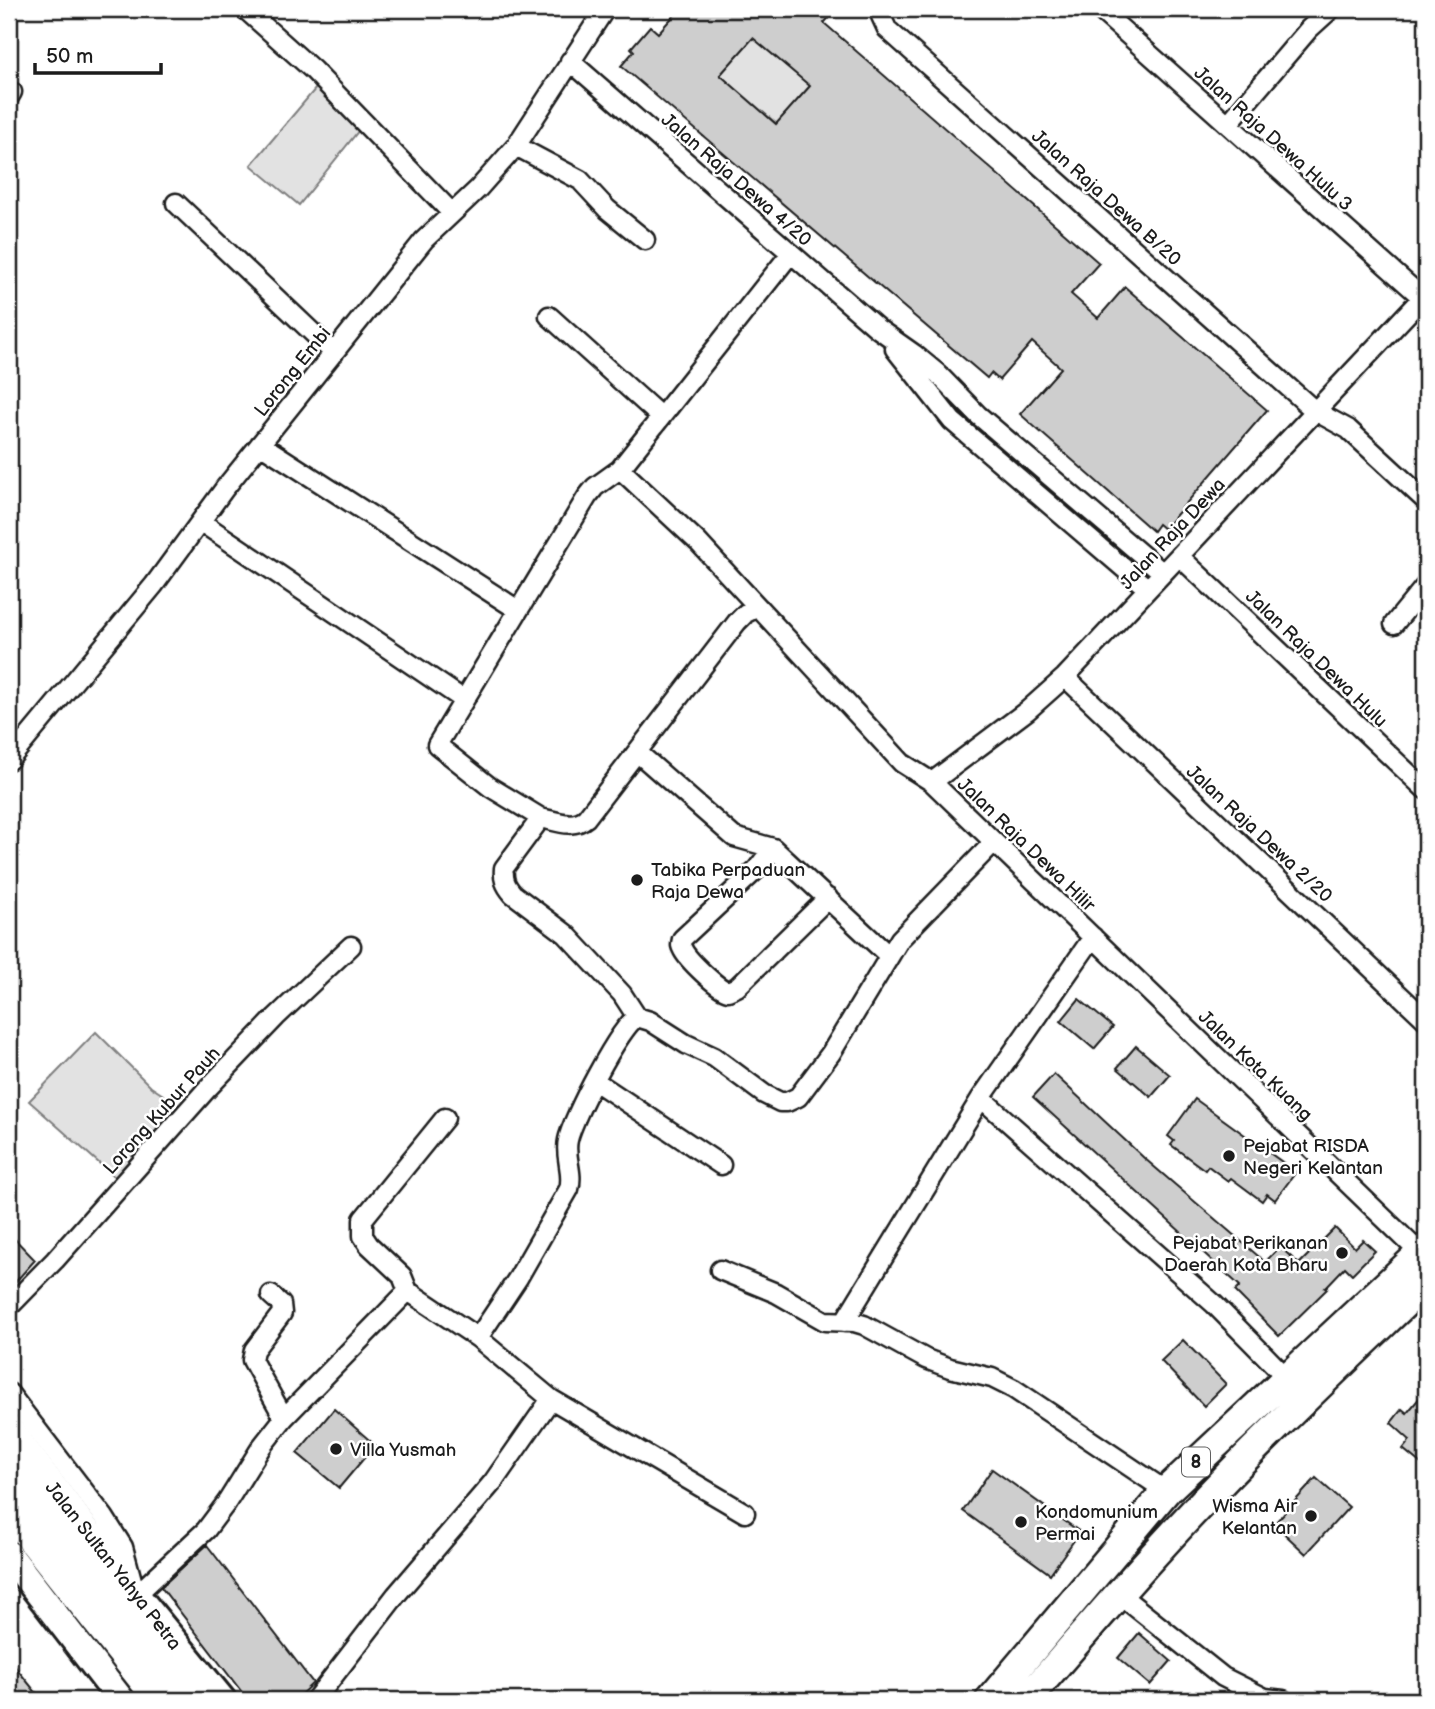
<svg xmlns="http://www.w3.org/2000/svg" width="1435" height="1709" font-family="'Balsamiq Sans',sans-serif">
<style>
.green{fill:#e2e2e2;stroke:#7f7f7f;stroke-width:2}
.building{fill:#cecece;stroke:#1c1c1c;stroke-width:2;fill-rule:evenodd}
.lines{fill:none;stroke-linecap:round;stroke-linejoin:round}
.street-casing{stroke:#1c1c1c;stroke-width:23}
.secondary-casing{stroke:#1c1c1c;stroke-width:32}
.primary-casing{stroke:#1c1c1c;stroke-width:33}
.highway-casing{stroke:#1c1c1c;stroke-width:38}
.street{stroke:#fff;stroke-width:18}
.secondary{stroke:#fff;stroke-width:26}
.primary{stroke:#fff;stroke-width:28}
.highway{stroke:#fff;stroke-width:33}
.poi-dot{fill:#1c1c1c;stroke:#fff;stroke-width:2.5}
.labels{text-anchor:middle;stroke-width:5;stroke-linejoin:round;paint-order:stroke}
.shield{fill:#fff;stroke:#606060;stroke-width:2}
.shield-label{font-size:18px;font-weight:bold;fill:#1c1c1c}
.street-label{font-size:19px;fill:#1c1c1c;stroke:#fff}
.poi-label{font-size:19px;fill:#1c1c1c;stroke:#fff;text-anchor:start}
</style>
<rect width="100%" height="100%" fill="#fff"/>
<filter id="ink" filterUnits="userSpaceOnUse"><feTurbulence type="fractalNoise" baseFrequency=".0143" numOctaves="2"/><feDisplacementMap in="SourceGraphic" scale="14" xChannelSelector="R" yChannelSelector="G"/><feConvolveMatrix kernelMatrix="1 2 1 2 8 2 1 2 1" color-interpolation-filters="sRGB"/></filter>
<g filter="url(#ink)">
<!-- green -->
<path class="green" d="M 753,37 L 810,86 L 777,124 L 720,75 Z
M 316,88 L 359,130 L 299,205 L 251,165 Z
M 96,1032 L 151,1087 L 180,1106 L 117,1179 L 29,1101 Z"/>
<!-- building -->
<path class="building" d="M 680,9 L 837,9 L 824,23 L 1099,263 L 1071,294 L 1098,318 L 1125,287 L 1267,410 L 1164,529 L 1158,524 L 1153,531 L 1020,414 L 1061,368 L 1032,342 L 999,380 L 991,373 L 987,378 L 621,66 L 634,51 L 631,48 L 650,26 L 658,33 ZM 753,38 L 810,86 L 776,124 L 720,75 Z
M 1079,999 L 1113,1027 L 1094,1049 L 1061,1021 Z
M 1136,1046 L 1170,1075 L 1151,1097 L 1117,1068 Z
M 1054,1074 L 1144,1158 L 1265,1262 L 1280,1247 L 1299,1264 L 1335,1228 L 1355,1248 L 1363,1240 L 1375,1251 L 1352,1274 L 1345,1267 L 1325,1288 L 1327,1289 L 1279,1336 L 1235,1291 L 1240,1286 L 1033,1097 Z
M 1195,1099 L 1296,1172 L 1275,1200 L 1267,1194 L 1262,1201 L 1231,1178 L 1228,1181 L 1208,1166 L 1205,1170 L 1171,1145 L 1174,1141 L 1168,1136 Z
M 9,1233 L 35,1260 L 9,1289 Z
M 1183,1340 L 1226,1384 L 1204,1406 L 1161,1361 Z
M 1426,1390 L 1426,1468 L 1403,1449 L 1410,1440 L 1391,1423 L 1402,1409 L 1407,1413 Z
M 334,1409 L 375,1445 L 339,1488 L 297,1453 Z
M 992,1469 L 1080,1532 L 1050,1574 L 963,1511 Z
M 1316,1478 L 1349,1507 L 1306,1554 L 1274,1524 Z
M 207,1545 L 313,1683 L 295,1700 L 248,1700 L 161,1587 Z
M 1139,1633 L 1171,1661 L 1150,1685 L 1118,1658 Z
M 9,1659 L 42,1700 L 9,1700 Z"/>
<g class="lines">
<defs>
<path id="street" d="M 245,9 L 313,70 L 451,212
M 881,9 L 881,16 L 887,29 L 1315,411 L 1348,429 L 1426,501
M 1099,9 L 1426,301
M 570,61 L 877,328 L 914,354 L 937,373 L 978,415 L 1163,573
M 9,97 L 12,92
M 1228,124 L 1309,29 L 1331,9
M 516,146 L 580,180 L 607,209 L 645,240
M 176,203 L 334,353
M 549,316 L 661,417
M 895,349 L 952,421 L 1148,589
M 260,444 L 518,610
M 620,469 L 698,542 L 902,763 L 932,782 L 1420,1253
M 201,522 L 464,700
M 1179,556 L 1426,790
M 758,607 L 746,613 L 737,622 L 586,818 C 573,829 556,821 541,818 L 504,868 C 503,879 505,885 513,894 L 566,934 L 622,994 L 637,1017 L 650,1021 L 686,1044 L 714,1057 L 764,1094 L 780,1102 L 787,1102 L 798,1097 L 831,1053 L 900,939 L 994,842
M 1394,624 L 1426,585
M 1065,677 L 1426,1020
M 637,752 L 734,837 L 773,848 L 888,955
M 9,760 L 154,585 L 225,488 L 424,240 L 478,189 L 516,146 L 605,9
M 932,782 L 1028,710 L 1065,677 L 1422,298
M 541,818 L 490,787 L 437,745 L 587,497 L 595,487 L 620,469 L 791,253
M 773,848 L 757,869 L 682,939 C 681,945 680,945 683,950 C 688,960 718,989 728,991 L 737,987 L 828,898
M 595,1081 L 721,1165
M 981,1098 L 1214,1304 L 1286,1377
M 445,1118 L 363,1219 L 363,1236 L 369,1245 L 402,1276 L 408,1291 L 478,1338 L 551,1399 L 745,1513
M 720,1270 L 776,1293 L 825,1321 L 854,1322 L 864,1325 L 926,1359 L 950,1368 L 992,1378 L 1014,1389 L 1166,1491
M 271,1295 L 281,1304 L 282,1313 L 254,1350 L 252,1360 L 284,1418
M 9,1307 L 55,1260 L 207,1089 L 276,1017 L 351,946
M 844,1322 L 981,1098 L 1093,937
M 478,1338 L 518,1278 L 569,1189 C 574,1172 564,1157 568,1140 C 572,1119 620,1026 637,1017
M 9,1393 L 104,1517 L 123,1547 L 136,1595 L 206,1530 L 227,1502 L 262,1446 L 284,1418 L 408,1291
M 1119,1594 L 1223,1677 L 1265,1698 L 1283,1700
M 315,1700 L 396,1595 L 493,1482 L 551,1399"/>
<path id="secondary" d="M 9,1428 L 136,1595 L 222,1700
M 9,1555 L 121,1700"/>
<path id="primary" d="M 990,1700 L 1166,1491 L 1426,1248
M 1026,1700 C 1090,1627 1153,1553 1221,1483 C 1287,1414 1357,1349 1426,1283"/>
<path id="highway" d="M 9,1469 L 192,1700
M 9,1507 L 162,1700"/>
</defs>
<!-- street casing -->
<use href="#street" class="street-casing"/>
<!-- secondary casing -->
<use href="#secondary" class="secondary-casing"/>
<!-- primary casing -->
<use href="#primary" class="primary-casing"/>
<!-- highway casing -->
<use href="#highway" class="highway-casing"/>
<!-- street -->
<use href="#street" class="street"/>
<!-- secondary -->
<use href="#secondary" class="secondary"/>
<!-- primary -->
<use href="#primary" class="primary"/>
<!-- highway -->
<use href="#highway" class="highway"/>
</g>
</g>
<!-- markers -->
<g class="poi-dot">
<circle cx="637" cy="880" r="7"/>
<circle cx="1229" cy="1156" r="7"/>
<circle cx="1342" cy="1253" r="7"/>
<circle cx="336" cy="1449" r="7"/>
<circle cx="1311" cy="1516" r="7"/>
<circle cx="1021" cy="1522" r="7"/>
</g>
<g class="labels">
<!-- shield labels -->
<rect class="shield" x="1182" y="1447.5" width="28" height="29" rx="5"/>
<g class="shield-label">
<text x="1196" y="1468">8</text>
</g>
<!-- street labels -->
<g class="street-label">
<text transform="translate(1274 138) rotate(42)" y="7">Jalan Raja Dewa Hulu 3</text>
<text transform="translate(737 179) rotate(41)" y="7">Jalan Raja Dewa 4/20</text>
<text transform="translate(1107 197) rotate(42)" y="7">Jalan Raja Dewa B/20</text>
<text transform="translate(292 371) rotate(-51)" y="7">Lorong Embi</text>
<text transform="translate(1172 533) rotate(-47)" y="7">Jalan Raja Dewa</text>
<text transform="translate(1317 658) rotate(44)" y="7">Jalan Raja Dewa Hulu</text>
<text transform="translate(1260 833) rotate(43)" y="7">Jalan Raja Dewa 2/20</text>
<text transform="translate(1027 844) rotate(44)" y="7">Jalan Raja Dewa Hilir</text>
<text transform="translate(1256 1065) rotate(44)" y="7">Jalan Kota Kuang</text>
<text transform="translate(161 1110) rotate(-48)" y="7">Lorong Kubur Pauh</text>
<text transform="translate(114 1565) rotate(52)" y="7">Jalan Sultan Yahya Petra</text>
</g>
<!-- poi labels -->
<g class="poi-label">
<text x="651" y="876">Tabika Perpaduan<tspan x="651" dy="22">Raja Dewa</tspan></text>
<text x="1243" y="1152">Pejabat RISDA<tspan x="1243" dy="22">Negeri Kelantan</tspan></text>
<text x="1328" y="1249" text-anchor="end">Pejabat Perikanan<tspan x="1328" dy="22">Daerah Kota Bharu</tspan></text>
<text x="350" y="1456">Villa Yusmah</text>
<text x="1297" y="1512" text-anchor="end">Wisma Air<tspan x="1297" dy="22">Kelantan</tspan></text>
<text x="1035" y="1518">Kondomunium<tspan x="1035" dy="22">Permai</tspan></text>
</g>
</g>
<!-- margin -->
<rect width="1435" height="1709" fill="none" stroke="#fff" stroke-width="35"/>
<rect x="18" y="18" width="1400" height="1674" fill="none" stroke="#1c1c1c" stroke-width="2.5" filter="url(#ink)"/>
<!-- scale -->
<path d="M35 63v10h126v-10" fill="none" stroke="#1c1c1c" stroke-width="3.5"/>
<text x="46" y="63" font-size="21" fill="#1c1c1c" stroke="#ffffff" stroke-width="5" paint-order="stroke">50 m</text>
</svg>
